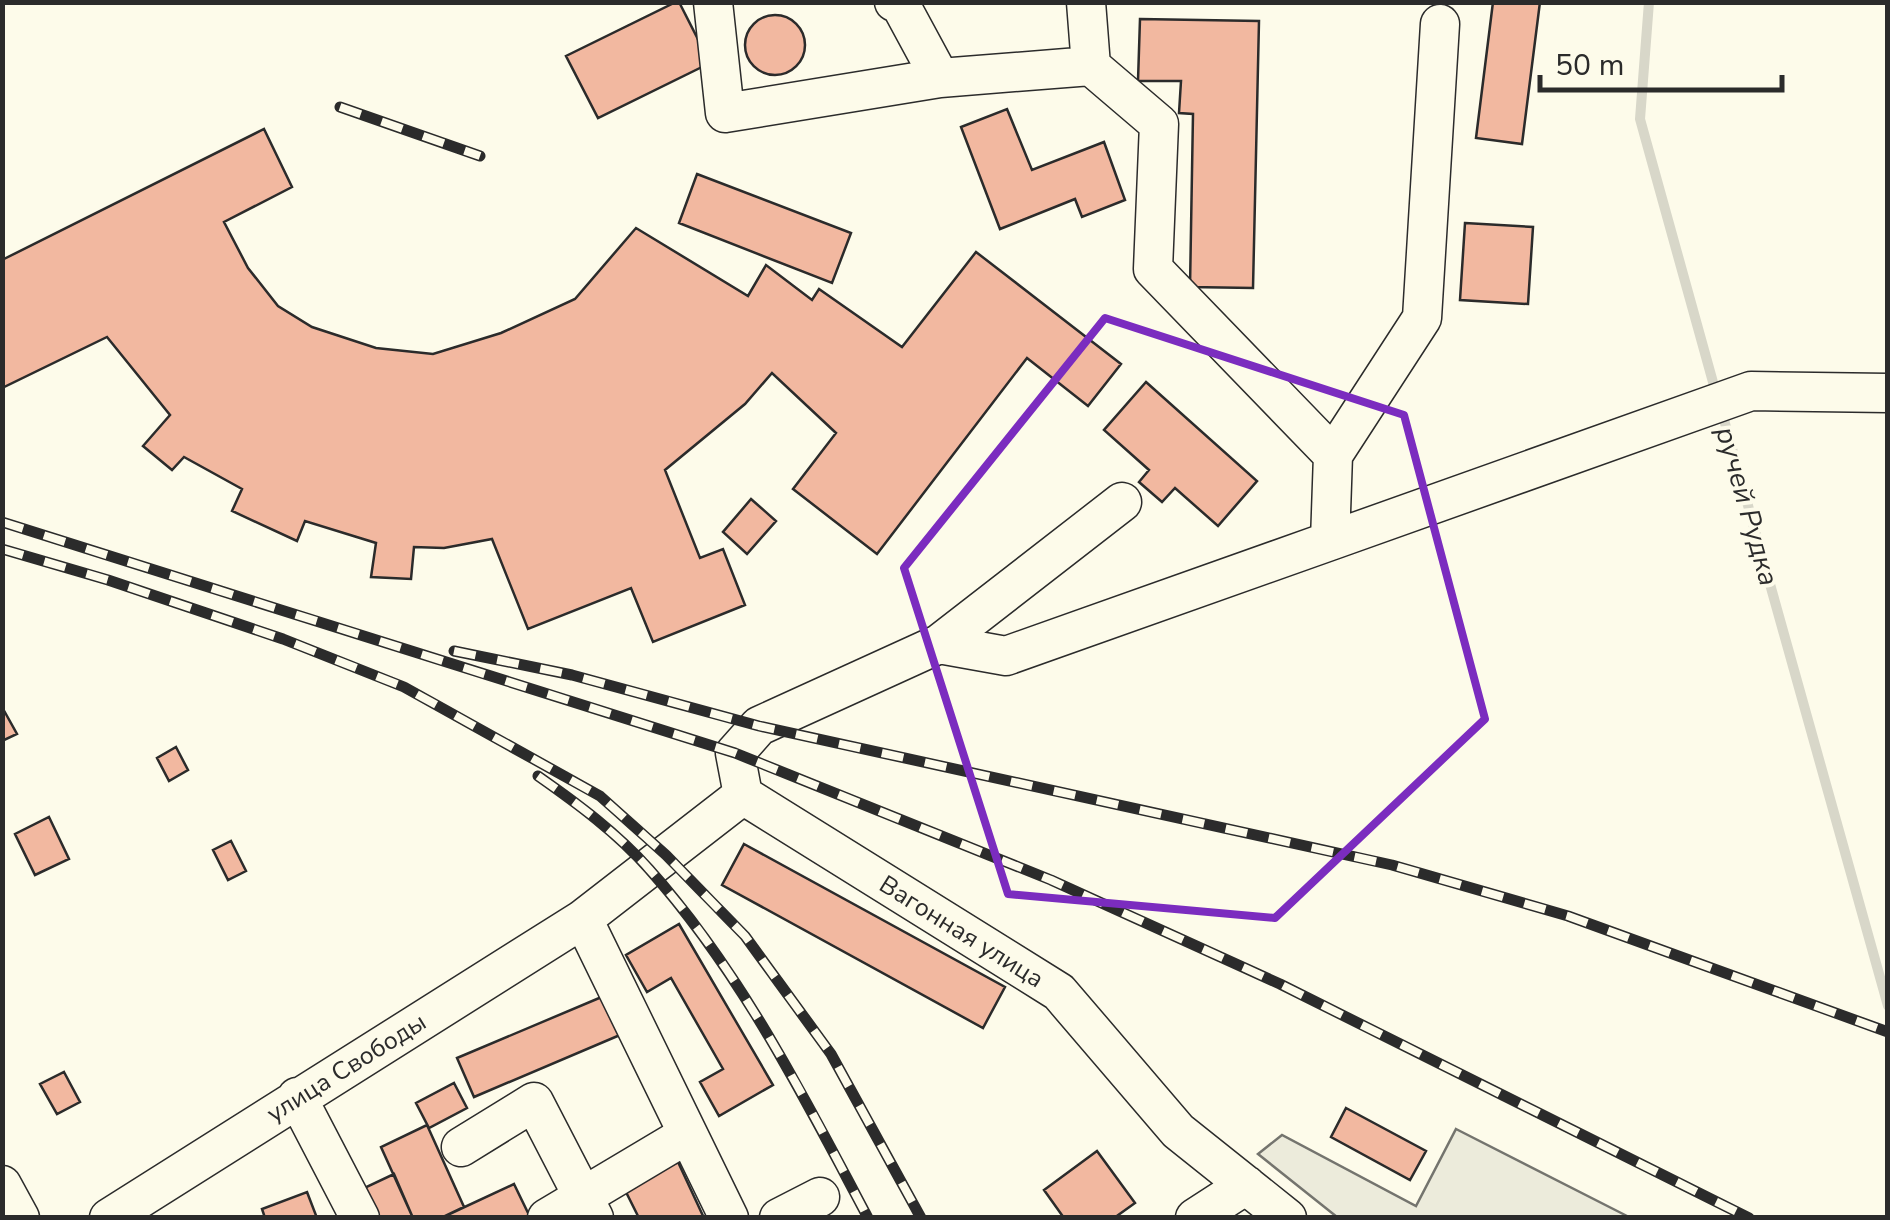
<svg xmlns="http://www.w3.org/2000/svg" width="1890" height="1220" font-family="'Nunito Sans',sans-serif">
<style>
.green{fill:#ecebdb;stroke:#74746e;stroke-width:2.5}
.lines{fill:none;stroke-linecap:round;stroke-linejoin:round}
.stream{stroke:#d8d7c9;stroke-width:10}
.building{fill:#f2b8a0;stroke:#2b2b2b;stroke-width:2.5}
.minor-casing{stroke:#2b2b2b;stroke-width:41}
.minor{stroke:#fdfbea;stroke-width:38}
.rail-casing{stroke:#2b2b2b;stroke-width:11}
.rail{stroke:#fdfbea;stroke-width:8;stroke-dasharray:22;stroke-linecap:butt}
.marked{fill:none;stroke:#7b2cbf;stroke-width:8;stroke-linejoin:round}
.labels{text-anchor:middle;stroke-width:8;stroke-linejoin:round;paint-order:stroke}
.street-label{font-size:25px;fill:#2b2b2b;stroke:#fdfbea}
.water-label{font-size:28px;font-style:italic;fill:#2b2b2b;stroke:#fdfbea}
</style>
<rect width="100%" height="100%" fill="#fdfbea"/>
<!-- green -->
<path class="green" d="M 1456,1129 L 1629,1217 L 1337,1217 L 1258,1154 L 1282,1135 L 1416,1206 Z"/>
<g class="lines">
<!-- stream -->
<path class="stream" d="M 1649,2 L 1640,119 L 1716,393
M 1721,409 L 1888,1006"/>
</g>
<!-- building -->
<path class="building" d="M 676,2 L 679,2 L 710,63 L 598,118 L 566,56 Z
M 1493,2 L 1540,2 L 1522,144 L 1476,138 Z
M745 45a30 30 0 1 1 60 0a30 30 0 1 1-60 0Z
M 1140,19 L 1259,21 L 1253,288 L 1190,287 L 1193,114 L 1179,113 L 1181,81 L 1138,81 Z
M 1007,109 L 1032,170 L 1104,142 L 1125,200 L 1082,217 L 1075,199 L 1000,229 L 961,127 Z
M 264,129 L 292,187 L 224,222 L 248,268 L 278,306 L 312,327 L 376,348 L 433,354 L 501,333 L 575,299 L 636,228 L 748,296 L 766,265 L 812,300 L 819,289 L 902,347 L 976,252 L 1121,364 L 1088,406 L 1027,358 L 877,554 L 793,489 L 836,433 L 772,373 L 745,404 L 665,470 L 700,558 L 723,549 L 745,605 L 653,642 L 631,588 L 528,629 L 492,539 L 444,548 L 414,547 L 411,579 L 371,577 L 376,543 L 305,521 L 297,541 L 232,511 L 242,489 L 184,457 L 172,470 L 143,446 L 170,415 L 107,337 L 2,388 L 2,260 Z
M 697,174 L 851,233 L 832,283 L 679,223 Z
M 1465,223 L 1533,227 L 1528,304 L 1460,300 Z
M 1146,382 L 1257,481 L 1218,526 L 1175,488 L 1162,502 L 1139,482 L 1149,470 L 1104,430 Z
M 751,499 L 776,521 L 747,554 L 723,532 Z
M 2,707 L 17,734 L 2,741 Z
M 176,747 L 188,770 L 169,781 L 157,758 Z
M 49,817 L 69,859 L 35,875 L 15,834 Z
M 231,841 L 246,871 L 228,880 L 213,850 Z
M 744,844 L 1005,987 L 983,1028 L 722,885 Z
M 679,924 L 773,1085 L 719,1116 L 700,1082 L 723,1069 L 671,978 L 647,992 L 626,955 Z
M 604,996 L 620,1035 L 474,1097 L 457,1058 Z
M 64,1072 L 80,1102 L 57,1114 L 40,1084 Z
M 454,1083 L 467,1108 L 429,1128 L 416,1103 Z
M 1346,1108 L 1426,1151 L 1410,1180 L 1331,1137 Z
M 427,1125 L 464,1207 L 441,1218 L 413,1218 L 381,1147 Z
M 1097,1151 L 1135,1203 L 1114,1218 L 1064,1218 L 1044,1190 Z
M 678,1162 L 704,1218 L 639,1218 L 624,1188 Z
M 394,1174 L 413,1218 L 375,1218 L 362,1189 Z
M 514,1184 L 529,1215 L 523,1218 L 441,1218 Z
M 307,1192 L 317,1218 L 265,1218 L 262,1209 Z"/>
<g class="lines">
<defs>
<path id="minor" d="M 713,2 L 725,113 L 940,78 L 1091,66
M 894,2 L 900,4 L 940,78
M 1333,455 L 1422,318 L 1440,24
M 1330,541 L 1751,391 L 1888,393
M 939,644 L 1006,656 L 1330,541 L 1333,455 L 1153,269 L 1159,124 L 1091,66 L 1086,2
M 743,795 L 1059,992 L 1178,1131 L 1287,1218
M 583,919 L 688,1134
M 297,1097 L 360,1218
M 461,1147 L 534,1102 L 594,1218
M 2,1185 L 20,1218
M 109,1218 L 583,919 L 743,795 L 735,753 L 759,726 L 939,644 L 1122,502
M 547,1218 L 688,1134 L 729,1218
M 779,1218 L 820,1197
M 1195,1218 L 1246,1185"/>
</defs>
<!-- minor casing -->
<use href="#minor" class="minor-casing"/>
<!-- minor -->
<use href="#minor" class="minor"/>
<defs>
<path id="rail" d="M 340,107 L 480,156
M 2,522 L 735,753 L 1051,880 L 1280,984 L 1749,1218
M 2,549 L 108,580 L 283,639 L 404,687 L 600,796 L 666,855 L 745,936 L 831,1054 L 921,1218
M 454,651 L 572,675 L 759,726 L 1392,865 L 1568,916 L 1888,1032
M 538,776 C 578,804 617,833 649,869 C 741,972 804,1097 868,1218"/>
</defs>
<!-- rail casing -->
<use href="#rail" class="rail-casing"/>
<!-- rail -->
<use href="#rail" class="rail"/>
</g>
<!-- marked area -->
<path class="marked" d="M 1105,318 L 1404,415 L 1485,719 L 1275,918 L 1008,894 L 904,568 Z"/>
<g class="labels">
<!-- street labels -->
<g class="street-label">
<text transform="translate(962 931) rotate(32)" y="9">Вагонная улица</text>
<text transform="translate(346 1067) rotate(-32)" y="9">улица Свободы</text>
</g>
<!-- water labels -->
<g class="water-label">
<text transform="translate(1748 506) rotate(74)" y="10">ручей Рудка</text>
</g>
</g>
<!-- border -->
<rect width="1890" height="1220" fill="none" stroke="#2b2b2b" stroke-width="10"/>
<!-- scale -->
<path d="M1540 75v15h242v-15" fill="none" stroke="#2b2b2b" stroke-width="5"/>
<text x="1555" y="75" font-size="30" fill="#2b2b2b" stroke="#fdfbea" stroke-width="8" paint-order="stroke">50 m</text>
</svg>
